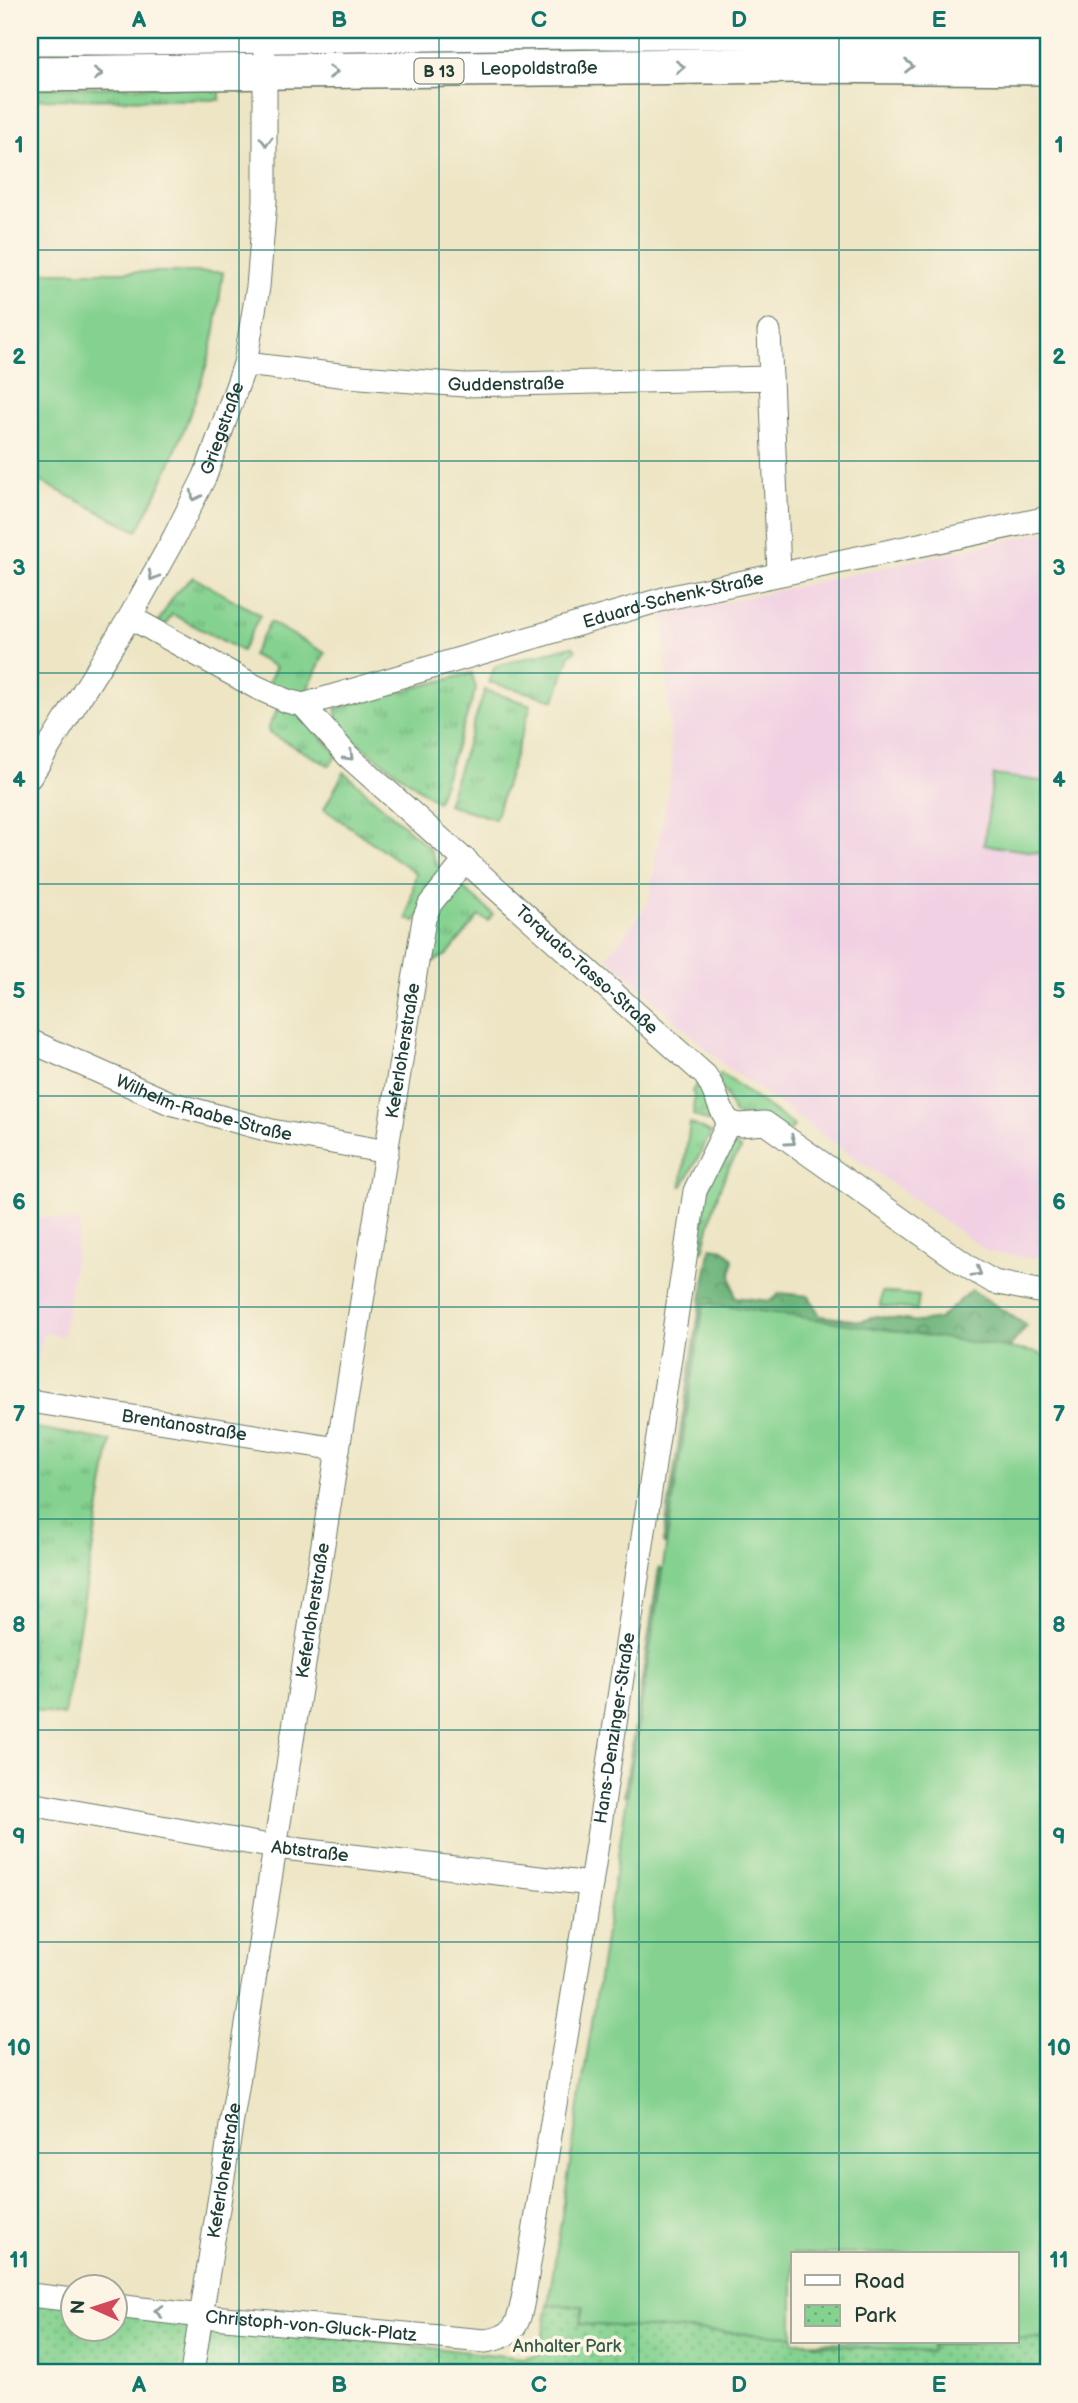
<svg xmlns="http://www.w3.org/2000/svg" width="1078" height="2403" font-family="'Balsamiq Sans',sans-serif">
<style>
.built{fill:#f1d0e3}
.grass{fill:url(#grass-tufts);stroke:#528862;stroke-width:2}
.forest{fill:url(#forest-crowns);stroke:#467857;stroke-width:2}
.park{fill:url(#park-dots);stroke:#528862;stroke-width:2}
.garden{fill:#85d290;stroke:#528862;stroke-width:2}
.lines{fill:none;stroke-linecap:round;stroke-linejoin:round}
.street-casing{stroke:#677866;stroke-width:25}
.primary-casing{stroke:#677866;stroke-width:38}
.street{stroke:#fff;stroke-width:23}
.primary{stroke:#fff;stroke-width:35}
.oneway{stroke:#8f9e9a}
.grid{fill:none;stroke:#0f766e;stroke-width:2;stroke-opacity:0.55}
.labels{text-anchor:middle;stroke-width:7;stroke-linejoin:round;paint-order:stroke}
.shield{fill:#fcf5e5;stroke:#617469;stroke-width:2}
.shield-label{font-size:16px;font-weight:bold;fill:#1f3d34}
.street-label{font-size:18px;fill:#1f3d34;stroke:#fcf5e5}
.park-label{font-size:18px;fill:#335b46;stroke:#fcf5e5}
.neatline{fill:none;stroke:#0f766e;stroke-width:2.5}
.grid-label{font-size:23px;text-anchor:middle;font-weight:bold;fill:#0f766e}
</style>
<defs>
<pattern id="grass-tufts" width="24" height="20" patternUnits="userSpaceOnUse" patternTransform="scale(1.75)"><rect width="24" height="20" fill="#85d290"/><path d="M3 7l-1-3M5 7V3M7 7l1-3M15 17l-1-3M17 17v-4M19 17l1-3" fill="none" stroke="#6cac76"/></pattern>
<pattern id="forest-crowns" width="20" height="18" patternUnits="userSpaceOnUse" patternTransform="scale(1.75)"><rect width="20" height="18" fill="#6cb47a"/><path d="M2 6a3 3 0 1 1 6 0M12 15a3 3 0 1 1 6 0" fill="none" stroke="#589465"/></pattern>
<pattern id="park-dots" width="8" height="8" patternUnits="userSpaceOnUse" patternTransform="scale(1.75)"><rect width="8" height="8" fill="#85d290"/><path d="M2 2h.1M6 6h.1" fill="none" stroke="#6cac76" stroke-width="1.8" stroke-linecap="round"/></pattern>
</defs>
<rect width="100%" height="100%" fill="#fcf5e5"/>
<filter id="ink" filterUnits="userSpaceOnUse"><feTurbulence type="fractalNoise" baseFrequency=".0143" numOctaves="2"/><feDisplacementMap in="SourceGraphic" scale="14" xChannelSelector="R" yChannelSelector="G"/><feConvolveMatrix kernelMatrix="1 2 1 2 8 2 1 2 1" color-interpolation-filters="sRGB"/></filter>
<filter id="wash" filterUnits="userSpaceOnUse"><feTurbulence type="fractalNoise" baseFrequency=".00686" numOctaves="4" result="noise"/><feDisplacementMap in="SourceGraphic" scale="28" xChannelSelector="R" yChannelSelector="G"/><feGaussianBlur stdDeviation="1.57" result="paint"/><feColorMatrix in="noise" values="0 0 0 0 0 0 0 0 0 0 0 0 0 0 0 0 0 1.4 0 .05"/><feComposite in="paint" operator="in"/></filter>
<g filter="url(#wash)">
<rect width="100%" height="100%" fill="#ede5c4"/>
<!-- built -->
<path class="built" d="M 1048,531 L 1048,1252 L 1045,1256 L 1031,1258 L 988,1252 L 722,1063 L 607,957 L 648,904 L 672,768 L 663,616 Z
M 30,1215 L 80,1223 L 63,1336 L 43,1333 L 38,1361 L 30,1360 Z"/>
<!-- grass -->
<path class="grass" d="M 220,86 L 220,100 L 30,99 L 30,88 Z
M 193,577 L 260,615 L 242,651 L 172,614 L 164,628 L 157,624 L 175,594 Z
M 270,622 L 325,653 L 305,694 L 290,692 L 268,683 L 276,667 L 252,655 Z
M 572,646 L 576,650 L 570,655 L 555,700 L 489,682 L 495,666 Z
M 472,673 L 476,689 L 437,802 L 356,742 L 337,723 L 336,708 Z
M 485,690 L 531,705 L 495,819 L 447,804 Z
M 279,707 L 297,710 L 337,754 L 330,766 L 269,733 L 268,727 Z
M 344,772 L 430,849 L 436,864 L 444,872 L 416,921 L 407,919 L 416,873 L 324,809 Z
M 457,883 L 493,914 L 488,921 L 479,916 L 447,955 L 428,964 L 434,912 Z
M 721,1073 L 794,1126 L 791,1130 L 735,1115 L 717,1078 Z
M 698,1082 L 710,1110 L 712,1123 L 693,1115 L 694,1096 L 692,1091 Z
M 690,1123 L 711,1133 L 683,1186 L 681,1186 Z
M 728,1139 L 741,1150 C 718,1177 712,1217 703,1251 L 699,1251 L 707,1190 Z
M 30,1427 L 111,1441 L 64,1716 L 30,1710 Z"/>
<!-- forest -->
<path class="forest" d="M 711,1247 L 724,1249 L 733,1258 L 731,1276 L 735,1297 L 770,1301 L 780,1293 L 809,1296 L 820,1316 L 862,1321 L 876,1316 L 919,1322 L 939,1319 L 972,1290 L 1027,1326 L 1001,1357 L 729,1590 L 663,1543 L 701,1300 Z
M 659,1568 L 683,1585 L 633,1798 L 624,1796 Z"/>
<!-- park -->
<path class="park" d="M 30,2297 L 73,2301 L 74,2330 L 116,2330 L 116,2307 L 197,2321 L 522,2358 L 539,2355 L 548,2305 L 583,2306 L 580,2324 L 793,2336 L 793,2342 L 813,2342 L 814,2344 L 931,2352 L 932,2345 L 1017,2342 L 1017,2338 L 1048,2339 L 1048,2373 L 30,2373 Z"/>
<!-- garden -->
<path class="garden" d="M 30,272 L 223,272 C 219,299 217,329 209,357 C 192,414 166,479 137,531 L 30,476 Z
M 993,775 L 1048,782 L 1048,854 L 984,845 Z
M 882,1292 L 919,1296 L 917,1310 L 880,1306 Z
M 704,1303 L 997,1346 L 1038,1353 L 1048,1360 L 1048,2339 L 1017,2338 L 1017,2254 L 793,2254 L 793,2336 L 580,2324 L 583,2306 L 548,2305 Z
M 813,2342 L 973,2342 L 932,2345 L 931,2352 L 814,2344 Z"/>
</g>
<g filter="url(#ink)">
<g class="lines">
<defs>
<g id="street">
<path d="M 769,332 L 771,378"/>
<path id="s1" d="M 245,364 L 348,376 L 464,385 L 771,378 L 779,573"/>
<path id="s2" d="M 130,617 L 256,687 L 287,701 L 303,705 L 348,756 L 705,1075 C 717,1091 717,1107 729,1122 L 740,1125 L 765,1123 L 970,1268 L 994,1282 L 1048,1293"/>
<path id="s3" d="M 303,705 L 667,598 L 1048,518"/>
<path id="s4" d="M 30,777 L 130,617 L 175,536 L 205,476 L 245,364 L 258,287 L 265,201 L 265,59"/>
<path id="s5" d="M 30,1041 L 170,1103 L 272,1131 L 387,1152"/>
<path id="s6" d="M 30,1401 L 338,1449"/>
<path id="s7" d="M 30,1804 L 275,1847 L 591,1884"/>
<path d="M 30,2295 L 74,2300"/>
<path id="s8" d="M 116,2306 L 202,2316 L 485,2341 C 517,2337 519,2322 524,2294 L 591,1884 L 695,1191 L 729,1122"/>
<path id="s9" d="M 192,2373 L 338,1449 L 424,919 L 430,904 L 466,860"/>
</g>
<g id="primary">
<path d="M 30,37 L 131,37 L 581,31 L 796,31 L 900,35 L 1048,33"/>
<path id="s10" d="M 30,74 L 797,65 L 1048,67"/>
</g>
</defs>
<!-- street casing -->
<use href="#street" class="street-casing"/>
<!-- primary casing -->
<use href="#primary" class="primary-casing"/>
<!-- street -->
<use href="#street" class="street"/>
<!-- primary -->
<use href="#primary" class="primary"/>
</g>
<!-- one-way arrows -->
<defs><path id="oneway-chevron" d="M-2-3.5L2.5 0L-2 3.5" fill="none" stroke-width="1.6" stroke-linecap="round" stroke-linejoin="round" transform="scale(1.75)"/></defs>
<g class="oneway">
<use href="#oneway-chevron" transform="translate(909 66)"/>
<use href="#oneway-chevron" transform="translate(680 67) rotate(-1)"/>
<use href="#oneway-chevron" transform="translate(333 72) rotate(-1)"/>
<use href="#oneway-chevron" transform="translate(98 74) rotate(-1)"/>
<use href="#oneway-chevron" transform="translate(266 141) rotate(90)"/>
<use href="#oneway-chevron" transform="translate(195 496) rotate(117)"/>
<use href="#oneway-chevron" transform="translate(153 576) rotate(119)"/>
<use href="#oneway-chevron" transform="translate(349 756) rotate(44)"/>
<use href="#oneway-chevron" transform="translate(791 1141) rotate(35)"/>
<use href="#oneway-chevron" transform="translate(977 1272) rotate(31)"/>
<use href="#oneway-chevron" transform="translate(159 2311) rotate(-173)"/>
</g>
</g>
<!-- grid -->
<path class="grid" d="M 239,30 L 239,2373M 439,30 L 439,2373M 639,30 L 639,2373M 839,30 L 839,2254M 30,250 L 1048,250M 30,461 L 1048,461M 30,673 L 1048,673M 30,884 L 1048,884M 30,1096 L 1048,1096M 30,1307 L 1048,1307M 30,1519 L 1048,1519M 30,1730 L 1048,1730M 30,1942 L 1048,1942M 30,2153 L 1048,2153M 839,2342 L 839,2373"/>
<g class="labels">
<!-- shield labels -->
<rect class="shield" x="414.5" y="58.5" width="49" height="25" rx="5"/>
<g class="shield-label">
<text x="439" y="77">B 13</text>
</g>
<!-- street labels -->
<g class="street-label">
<text dy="6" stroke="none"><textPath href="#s10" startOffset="509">Leopoldstraße</textPath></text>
<text dy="6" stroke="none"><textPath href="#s1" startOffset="262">Guddenstraße</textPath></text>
<text dy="6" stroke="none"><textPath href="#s4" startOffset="399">Griegstraße</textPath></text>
<text dy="6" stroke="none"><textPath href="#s3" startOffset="385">Eduard-Schenk-Straße</textPath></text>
<text dy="6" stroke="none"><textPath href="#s2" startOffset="583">Torquato-Tasso-Straße</textPath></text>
<text dy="6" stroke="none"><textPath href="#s9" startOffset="1339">Keferloherstraße</textPath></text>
<text dy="6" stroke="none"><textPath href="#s5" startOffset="187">Wilhelm-Raabe-Straße</textPath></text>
<text dy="6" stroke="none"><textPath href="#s6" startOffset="156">Brentanostraße</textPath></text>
<text dy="6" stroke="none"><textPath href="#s9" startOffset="772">Keferloherstraße</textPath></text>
<text dy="6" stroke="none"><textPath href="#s8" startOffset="1012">Hans-Denzinger-Straße</textPath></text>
<text dy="6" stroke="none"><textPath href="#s7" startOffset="284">Abtstraße</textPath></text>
<text dy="6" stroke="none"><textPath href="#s9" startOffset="205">Keferloherstraße</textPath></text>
<text dy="6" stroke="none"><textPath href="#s8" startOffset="196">Christoph-von-Gluck-Platz</textPath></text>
</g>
<!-- park labels -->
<g class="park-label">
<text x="567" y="2352">Anhalter Park</text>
</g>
</g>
<!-- margin -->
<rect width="1078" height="2403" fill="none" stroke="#fcf5e5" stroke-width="77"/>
<!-- legend -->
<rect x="791" y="2252" width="228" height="91" fill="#fcf5e5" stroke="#a4ab9e" stroke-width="2"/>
<rect x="805" y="2275" width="35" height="10" fill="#ffffff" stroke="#a4ab9e" stroke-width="2"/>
<text x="854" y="2288" font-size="21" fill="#1f3d34">Road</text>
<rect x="805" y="2305" width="35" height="21" fill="url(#park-dots)" stroke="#a4ab9e" stroke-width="2"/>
<text x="854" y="2322" font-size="21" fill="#1f3d34">Park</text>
<!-- north arrow -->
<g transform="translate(94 2308) rotate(273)"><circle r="33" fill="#fcf5e5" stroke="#a4ab9e" stroke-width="2"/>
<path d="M0-5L12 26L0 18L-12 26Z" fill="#d1495b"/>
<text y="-10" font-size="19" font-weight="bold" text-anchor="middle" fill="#1f3d34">N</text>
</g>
<rect x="38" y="38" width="1002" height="2326" class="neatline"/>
<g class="grid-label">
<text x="139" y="27">A</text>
<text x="339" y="27">B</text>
<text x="539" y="27">C</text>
<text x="739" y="27">D</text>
<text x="939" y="27">E</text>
<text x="19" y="152">1</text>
<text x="1059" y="152">1</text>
<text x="19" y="364">2</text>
<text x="1059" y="364">2</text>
<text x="19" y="575">3</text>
<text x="1059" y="575">3</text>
<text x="19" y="787">4</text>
<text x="1059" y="787">4</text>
<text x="19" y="998">5</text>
<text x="1059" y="998">5</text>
<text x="19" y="1209">6</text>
<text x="1059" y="1209">6</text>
<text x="19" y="1421">7</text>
<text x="1059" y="1421">7</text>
<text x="19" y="1632">8</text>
<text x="1059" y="1632">8</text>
<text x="19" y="1844">9</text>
<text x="1059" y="1844">9</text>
<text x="19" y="2055">10</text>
<text x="1059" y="2055">10</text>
<text x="19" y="2267">11</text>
<text x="1059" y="2267">11</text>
<text x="139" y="2392">A</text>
<text x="339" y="2392">B</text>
<text x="539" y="2392">C</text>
<text x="739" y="2392">D</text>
<text x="939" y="2392">E</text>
</g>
</svg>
